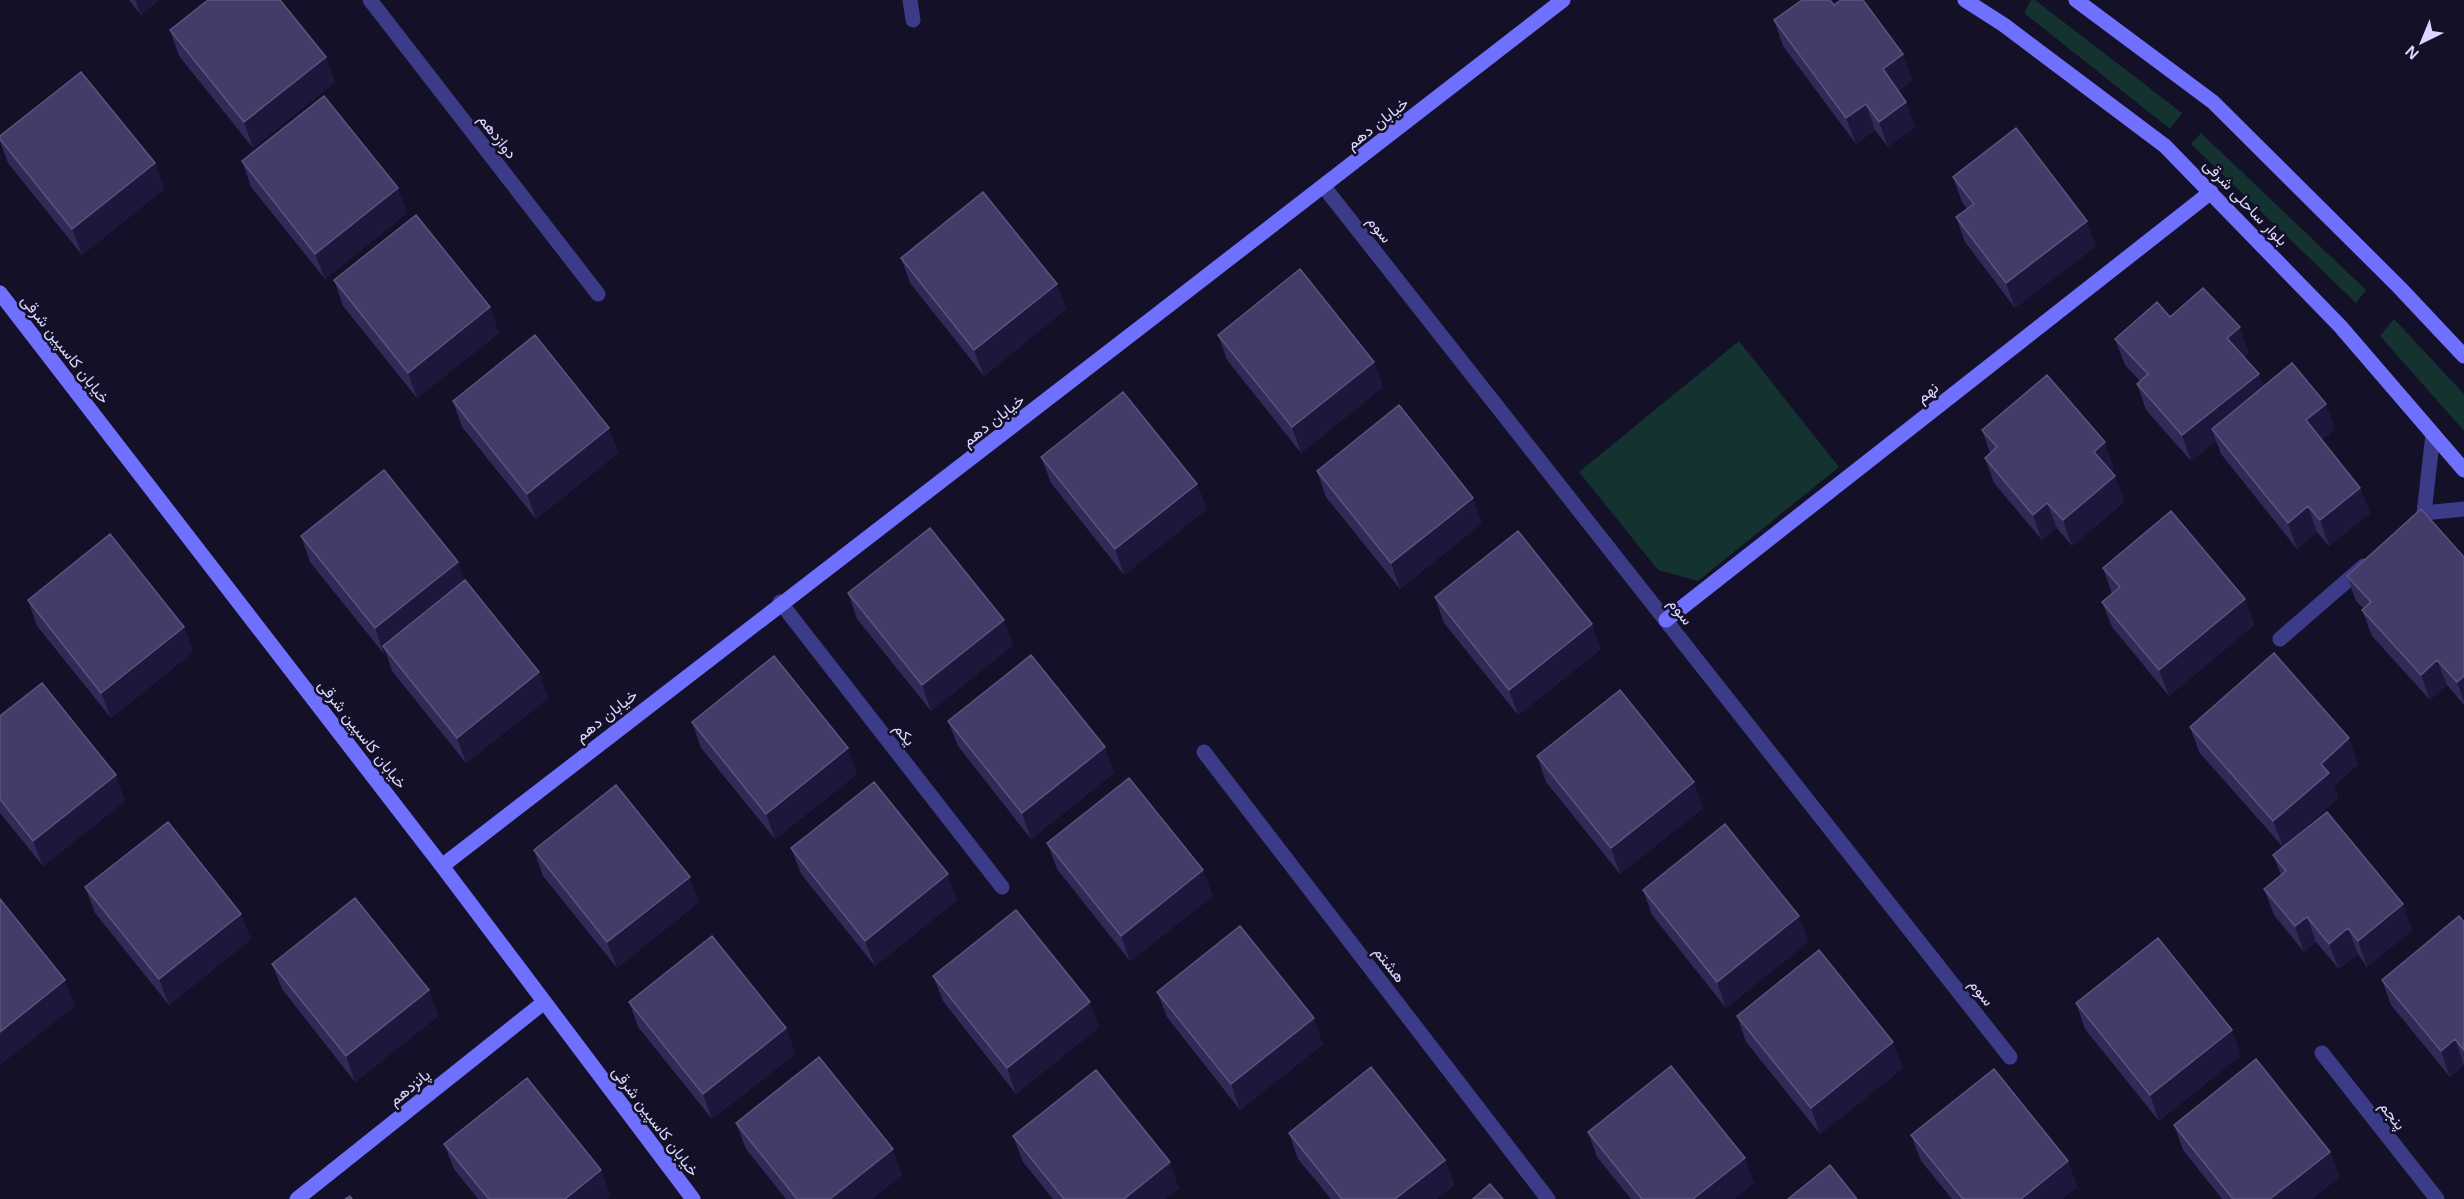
<svg xmlns="http://www.w3.org/2000/svg" width="2464" height="1199" font-family="Arial,Vazirmatn,sans-serif">
<style>
.green{fill:#133230}
.lines{fill:none;stroke-linecap:round;stroke-linejoin:round}
.street{stroke:#3c3b87;stroke-width:15}
.secondary{stroke:#6f70fe;stroke-width:15}
.wall{fill:#312956}
.shaded-wall{fill:#1d173c}
.building{fill:#433c68;stroke:#5b5480;stroke-width:1.5}
.labels{text-anchor:middle;stroke-width:5;stroke-linejoin:round;paint-order:stroke}
.street-label{font-size:16px;fill:#dbd7ff;stroke:#131028}
</style>
<rect width="100%" height="100%" fill="#131028"/>
<!-- green -->
<path class="green" d="M 2031,0 L 2035,0 L 2182,113 L 2170,129 L 2024,13 Z
M 2201,133 L 2366,290 L 2356,303 L 2191,144 Z
M 2394,319 L 2464,394 L 2464,431 L 2380,336 Z
M 1739,341 L 1839,467 L 1698,581 L 1658,570 L 1579,472 Z"/>
<g class="lines">
<!-- street -->
<path class="street" d="M 370,0 L 598,294
M 910,0 L 913,20
M 1324,187 L 2010,1057
M 2424,513 L 2433,434
M 2424,513 L 2464,509
M 780,602 L 1002,887
M 2280,639 L 2364,566
M 1204,752 L 1548,1199
M 2322,1053 L 2437,1199"/>
<!-- secondary -->
<path class="secondary" d="M 1965,0 L 2004,25 L 2165,146 L 2340,326 L 2464,470
M 2076,0 L 2213,102 L 2399,287 L 2464,356
M 0,293 L 442,866 L 693,1199
M 1666,620 L 2211,192
M 442,866 C 815,575 1191,291 1563,0
M 297,1199 L 543,1003"/>
</g>
<!-- wall -->
<path class="wall" d="M 129,0 L 159,0 L 141,15 Z
M 1834,5 L 1903,54 L 1912,80 L 1898,91 L 1906,102 L 1915,127 L 1888,147 L 1875,130 L 1856,144 L 1783,46 L 1774,20 Z
M 170,30 L 335,82 L 253,148 L 179,56 Z
M 0,136 L 155,163 L 164,189 L 82,255 L 8,163 L 0,141 Z
M 242,161 L 398,188 L 407,213 L 325,279 L 251,187 Z
M 1953,177 L 2096,246 L 2015,308 L 1965,242 L 1956,217 L 1967,209 L 1962,202 Z
M 901,258 L 1066,309 L 984,376 L 910,283 Z
M 334,280 L 490,307 L 499,333 L 417,398 L 343,306 Z
M 2170,317 L 2249,353 L 2244,357 L 2264,386 L 2326,404 L 2335,429 L 2322,440 L 2360,488 L 2370,513 L 2329,546 L 2317,532 L 2297,549 L 2221,454 L 2216,441 L 2191,461 L 2146,410 L 2137,384 L 2140,381 L 2125,365 L 2115,339 Z
M 1218,335 L 1374,362 L 1383,387 L 1301,453 L 1227,360 Z
M 453,401 L 609,428 L 618,453 L 536,519 L 462,427 Z
M 1982,430 L 2114,468 L 2111,471 L 2115,476 L 2124,502 L 2072,546 L 2057,528 L 2042,540 L 1994,483 L 1985,458 L 1990,453 Z
M 1041,457 L 1207,509 L 1124,575 L 1051,483 Z
M 1317,471 L 1482,523 L 1400,589 L 1326,497 Z
M 301,536 L 458,562 L 464,581 L 539,672 L 548,698 L 466,763 L 392,671 L 386,653 L 384,654 L 310,562 Z
M 2464,557 L 2464,705 L 2447,685 L 2430,700 L 2372,636 L 2362,610 L 2364,609 L 2356,601 L 2347,576 Z
M 2103,568 L 2245,599 L 2254,625 L 2169,696 L 2112,627 L 2102,602 L 2112,594 Z
M 848,593 L 1013,645 L 931,711 L 857,619 Z
M 1435,597 L 1601,649 L 1518,715 L 1444,623 Z
M 28,600 L 184,627 L 193,652 L 111,718 L 37,626 Z
M 0,716 L 125,801 L 43,866 L 0,813 Z
M 948,721 L 1114,773 L 1031,839 L 958,746 Z
M 692,722 L 857,774 L 775,839 L 701,748 Z
M 2190,727 L 2358,764 L 2334,786 L 2338,798 L 2283,847 L 2199,752 Z
M 1537,756 L 1703,808 L 1620,874 L 1546,782 Z
M 1047,843 L 1213,896 L 1130,961 L 1057,869 Z
M 791,848 L 957,900 L 875,966 L 801,874 Z
M 534,850 L 699,902 L 617,968 L 543,876 Z
M 2273,855 L 2403,904 L 2412,930 L 2367,967 L 2358,954 L 2339,969 L 2316,942 L 2304,952 L 2274,915 L 2264,889 L 2281,875 Z
M 85,887 L 251,939 L 169,1005 L 95,913 Z
M 1643,890 L 1799,916 L 1808,942 L 1726,1008 L 1652,915 Z
M 2464,922 L 2464,1065 L 2450,1077 L 2391,1005 L 2382,980 Z
M 272,964 L 429,990 L 438,1016 L 355,1082 L 282,989 Z
M 933,976 L 1099,1027 L 1016,1094 L 943,1001 Z
M 1157,992 L 1323,1044 L 1240,1110 L 1167,1017 Z
M 629,1002 L 786,1028 L 795,1054 L 712,1119 L 638,1027 Z
M 2076,1003 L 2241,1055 L 2159,1121 L 2085,1029 Z
M 1737,1016 L 1903,1068 L 1820,1134 L 1746,1042 Z
M 736,1123 L 902,1175 L 872,1199 L 786,1199 L 746,1149 Z
M 2174,1125 L 2330,1152 L 2339,1177 L 2312,1199 L 2222,1199 L 2183,1150 Z
M 1588,1132 L 1754,1183 L 1734,1199 L 1631,1199 L 1597,1157 Z
M 1289,1133 L 1445,1160 L 1454,1185 L 1437,1199 L 1331,1199 L 1298,1159 Z
M 1911,1135 L 2068,1161 L 2077,1187 L 2062,1199 L 1952,1199 L 1921,1161 Z
M 1013,1136 L 1179,1188 L 1165,1199 L 1053,1199 L 1023,1162 Z
M 444,1144 L 601,1170 L 610,1196 L 606,1199 L 478,1199 L 454,1169 Z"/>
<!-- shaded-wall -->
<path class="shaded-wall" d="M 135,0 L 159,0 L 141,15 Z
M 1903,54 L 1912,80 L 1892,95 L 1883,69 Z
M 326,57 L 335,82 L 253,148 L 244,122 Z
M 1906,102 L 1915,127 L 1888,147 L 1879,122 Z
M 1866,104 L 1875,130 L 1856,144 L 1846,118 Z
M 155,163 L 164,189 L 82,255 L 72,229 Z
M 398,188 L 407,213 L 325,279 L 315,254 Z
M 2087,221 L 2096,246 L 2015,308 L 2006,283 Z
M 1057,284 L 1066,309 L 984,376 L 974,350 Z
M 490,307 L 499,333 L 417,398 L 408,373 Z
M 2240,327 L 2249,353 L 2236,364 L 2227,338 Z
M 1374,362 L 1383,387 L 1301,453 L 1292,427 Z
M 2259,374 L 2268,399 L 2212,429 L 2216,441 L 2191,461 L 2182,435 Z
M 2326,404 L 2335,429 L 2315,446 L 2306,420 Z
M 609,428 L 618,453 L 536,519 L 527,494 Z
M 2105,442 L 2114,468 L 2103,477 L 2094,452 Z
M 2115,476 L 2124,502 L 2072,546 L 2063,520 Z
M 1197,484 L 1207,509 L 1124,575 L 1115,549 Z
M 2360,488 L 2370,513 L 2329,546 L 2320,520 Z
M 1473,498 L 1482,523 L 1400,589 L 1391,563 Z
M 2047,503 L 2057,528 L 2042,540 L 2033,515 Z
M 2308,506 L 2317,532 L 2297,549 L 2288,523 Z
M 458,562 L 467,588 L 383,646 L 386,653 L 384,654 L 375,628 Z
M 2245,599 L 2254,625 L 2169,696 L 2159,670 Z
M 1004,620 L 1013,645 L 931,711 L 922,685 Z
M 1592,624 L 1601,649 L 1518,715 L 1509,690 Z
M 184,627 L 193,652 L 111,718 L 101,693 Z
M 2437,660 L 2447,685 L 2430,700 L 2421,675 Z
M 539,672 L 548,698 L 466,763 L 457,738 Z
M 2464,676 L 2464,701 L 2457,682 Z
M 2349,738 L 2358,764 L 2334,786 L 2338,798 L 2283,847 L 2273,821 L 2321,764 Z
M 1105,747 L 1114,773 L 1031,839 L 1022,813 Z
M 848,748 L 857,774 L 775,839 L 766,814 Z
M 116,775 L 125,801 L 43,866 L 33,841 Z
M 1694,782 L 1703,808 L 1620,874 L 1611,848 Z
M 1203,870 L 1213,896 L 1130,961 L 1121,936 Z
M 948,874 L 957,900 L 875,966 L 865,941 Z
M 690,877 L 699,902 L 617,968 L 607,942 Z
M 2403,904 L 2412,930 L 2367,967 L 2358,941 Z
M 241,914 L 251,939 L 169,1005 L 159,979 Z
M 1799,916 L 1808,942 L 1726,1008 L 1717,982 Z
M 2307,917 L 2316,942 L 2304,952 L 2295,926 Z
M 2348,928 L 2358,954 L 2339,969 L 2329,944 Z
M 65,980 L 75,1006 L 0,1065 L 0,1032 Z
M 429,990 L 438,1016 L 355,1082 L 346,1056 Z
M 1090,1002 L 1099,1027 L 1016,1094 L 1007,1068 Z
M 1314,1018 L 1323,1044 L 1240,1110 L 1231,1084 Z
M 786,1028 L 795,1054 L 712,1119 L 703,1094 Z
M 2232,1030 L 2241,1055 L 2159,1121 L 2150,1095 Z
M 2455,1039 L 2464,1065 L 2450,1077 L 2441,1051 Z
M 1893,1042 L 1903,1068 L 1820,1134 L 1811,1108 Z
M 893,1149 L 902,1175 L 872,1199 L 830,1199 Z
M 2330,1152 L 2339,1177 L 2312,1199 L 2270,1199 Z
M 1745,1158 L 1754,1183 L 1734,1199 L 1693,1199 Z
M 1445,1160 L 1454,1185 L 1437,1199 L 1395,1199 Z
M 2068,1161 L 2077,1187 L 2062,1199 L 2021,1199 Z
M 1170,1162 L 1179,1188 L 1165,1199 L 1124,1199 Z
M 601,1170 L 610,1196 L 606,1199 L 565,1199 Z"/>
<!-- building -->
<path class="building" d="M 208,0 L 280,0 L 326,57 L 244,122 L 170,30 Z
M 1802,0 L 1830,0 L 1834,5 L 1841,0 L 1863,0 L 1903,54 L 1883,69 L 1906,102 L 1879,122 L 1866,104 L 1846,118 L 1774,20 Z
M 81,72 L 155,163 L 72,229 L 0,139 L 0,136 Z
M 324,96 L 398,188 L 315,254 L 242,161 Z
M 2016,128 L 2087,221 L 2006,283 L 1956,217 L 1974,204 L 1953,177 Z
M 983,192 L 1057,284 L 974,350 L 901,258 Z
M 416,215 L 490,307 L 408,373 L 334,280 Z
M 1300,269 L 1374,362 L 1292,427 L 1218,335 Z
M 2203,288 L 2240,327 L 2227,338 L 2259,374 L 2182,435 L 2137,384 L 2148,374 L 2115,339 L 2157,302 L 2170,317 Z
M 535,335 L 609,428 L 527,494 L 453,401 Z
M 2292,363 L 2326,404 L 2306,420 L 2360,488 L 2320,520 L 2308,506 L 2288,523 L 2212,429 Z
M 2047,375 L 2105,442 L 2094,452 L 2115,476 L 2063,520 L 2047,503 L 2033,515 L 1985,458 L 1997,447 L 1982,430 Z
M 1123,392 L 1197,484 L 1115,549 L 1041,457 Z
M 1399,405 L 1473,498 L 1391,563 L 1317,471 Z
M 384,470 L 458,562 L 375,628 L 301,536 Z
M 2421,509 L 2464,557 L 2464,676 L 2457,682 L 2437,660 L 2421,675 L 2362,610 L 2371,602 L 2347,576 Z
M 2171,511 L 2245,599 L 2159,670 L 2102,602 L 2120,587 L 2103,568 Z
M 930,528 L 1004,620 L 922,685 L 848,593 Z
M 1518,531 L 1592,624 L 1509,690 L 1435,597 Z
M 110,534 L 184,627 L 101,693 L 28,600 Z
M 465,580 L 539,672 L 457,738 L 383,646 Z
M 2274,653 L 2349,738 L 2321,764 L 2329,773 L 2273,821 L 2190,727 Z
M 1031,655 L 1105,747 L 1022,813 L 948,721 Z
M 774,656 L 848,748 L 766,814 L 692,722 Z
M 42,683 L 116,775 L 33,841 L 0,799 L 0,716 Z
M 1620,690 L 1694,782 L 1611,848 L 1537,756 Z
M 1129,778 L 1203,870 L 1121,936 L 1047,843 Z
M 874,782 L 948,874 L 865,941 L 791,848 Z
M 616,785 L 690,877 L 607,942 L 534,850 Z
M 2327,812 L 2403,904 L 2358,941 L 2348,928 L 2329,944 L 2307,917 L 2295,926 L 2264,889 L 2286,871 L 2273,855 Z
M 168,822 L 241,914 L 159,979 L 85,887 Z
M 1725,824 L 1799,916 L 1717,982 L 1643,890 Z
M 355,898 L 429,990 L 346,1056 L 272,964 Z
M 0,899 L 65,980 L 0,1032 Z
M 1016,910 L 1090,1002 L 1007,1068 L 933,976 Z
M 2459,916 L 2464,922 L 2464,1050 L 2455,1039 L 2441,1051 L 2382,980 Z
M 1240,926 L 1314,1018 L 1231,1084 L 1157,992 Z
M 712,936 L 786,1028 L 703,1094 L 629,1002 Z
M 2158,938 L 2232,1030 L 2150,1095 L 2076,1003 Z
M 1819,950 L 1893,1042 L 1811,1108 L 1737,1016 Z
M 819,1057 L 893,1149 L 830,1199 L 797,1199 L 736,1123 Z
M 2256,1059 L 2330,1152 L 2270,1199 L 2233,1199 L 2174,1125 Z
M 1671,1066 L 1745,1158 L 1693,1199 L 1642,1199 L 1588,1132 Z
M 1371,1067 L 1445,1160 L 1395,1199 L 1342,1199 L 1289,1133 Z
M 1994,1069 L 2068,1161 L 2021,1199 L 1963,1199 L 1911,1135 Z
M 1096,1070 L 1170,1162 L 1124,1199 L 1064,1199 L 1013,1136 Z
M 527,1078 L 601,1170 L 565,1199 L 489,1199 L 444,1144 Z
M 1830,1165 L 1857,1199 L 1788,1199 Z
M 1490,1184 L 1503,1199 L 1473,1199 Z
M 350,1196 L 352,1199 L 345,1199 Z"/>
<g class="labels">
<!-- street labels -->
<g class="street-label">
<text transform="translate(1377 123) rotate(-38)" y="6">خیابان دهم</text>
<text transform="translate(498 136) rotate(52)" y="6">دوازدهم</text>
<text transform="translate(2246 202) rotate(46)" y="6">بلوار ساحلی شرقی</text>
<text transform="translate(1380 229) rotate(52)" y="6">سوم</text>
<text transform="translate(66 349) rotate(52)" y="6">خیابان کاسپین شرقی</text>
<text transform="translate(1927 392) rotate(-38)" y="6">نهم</text>
<text transform="translate(993 420) rotate(-38)" y="6">خیابان دهم</text>
<text transform="translate(1681 611) rotate(52)" y="6">سوم</text>
<text transform="translate(606 715) rotate(-38)" y="6">خیابان دهم</text>
<text transform="translate(363 734) rotate(52)" y="6">خیابان کاسپین شرقی</text>
<text transform="translate(905 734) rotate(52)" y="6">یکم</text>
<text transform="translate(1390 964) rotate(52)" y="6">هشتم</text>
<text transform="translate(1982 992) rotate(52)" y="6">سوم</text>
<text transform="translate(409 1087) rotate(-39)" y="6">پانزدهم</text>
<text transform="translate(2393 1115) rotate(52)" y="6">پنجم</text>
<text transform="translate(656 1121) rotate(53)" y="6">خیابان کاسپین شرقی</text>
</g>
</g>
<!-- north arrow -->
<g transform="translate(2422 42) rotate(223)" stroke="#131028" stroke-width="4.5" paint-order="stroke">
<path d="M0-4.5L10 22L0 15L-10 22Z" fill="#dbd7ff"/>
<text y="-9" font-size="16" font-weight="bold" text-anchor="middle" fill="#dbd7ff">N</text>
</g>
</svg>
